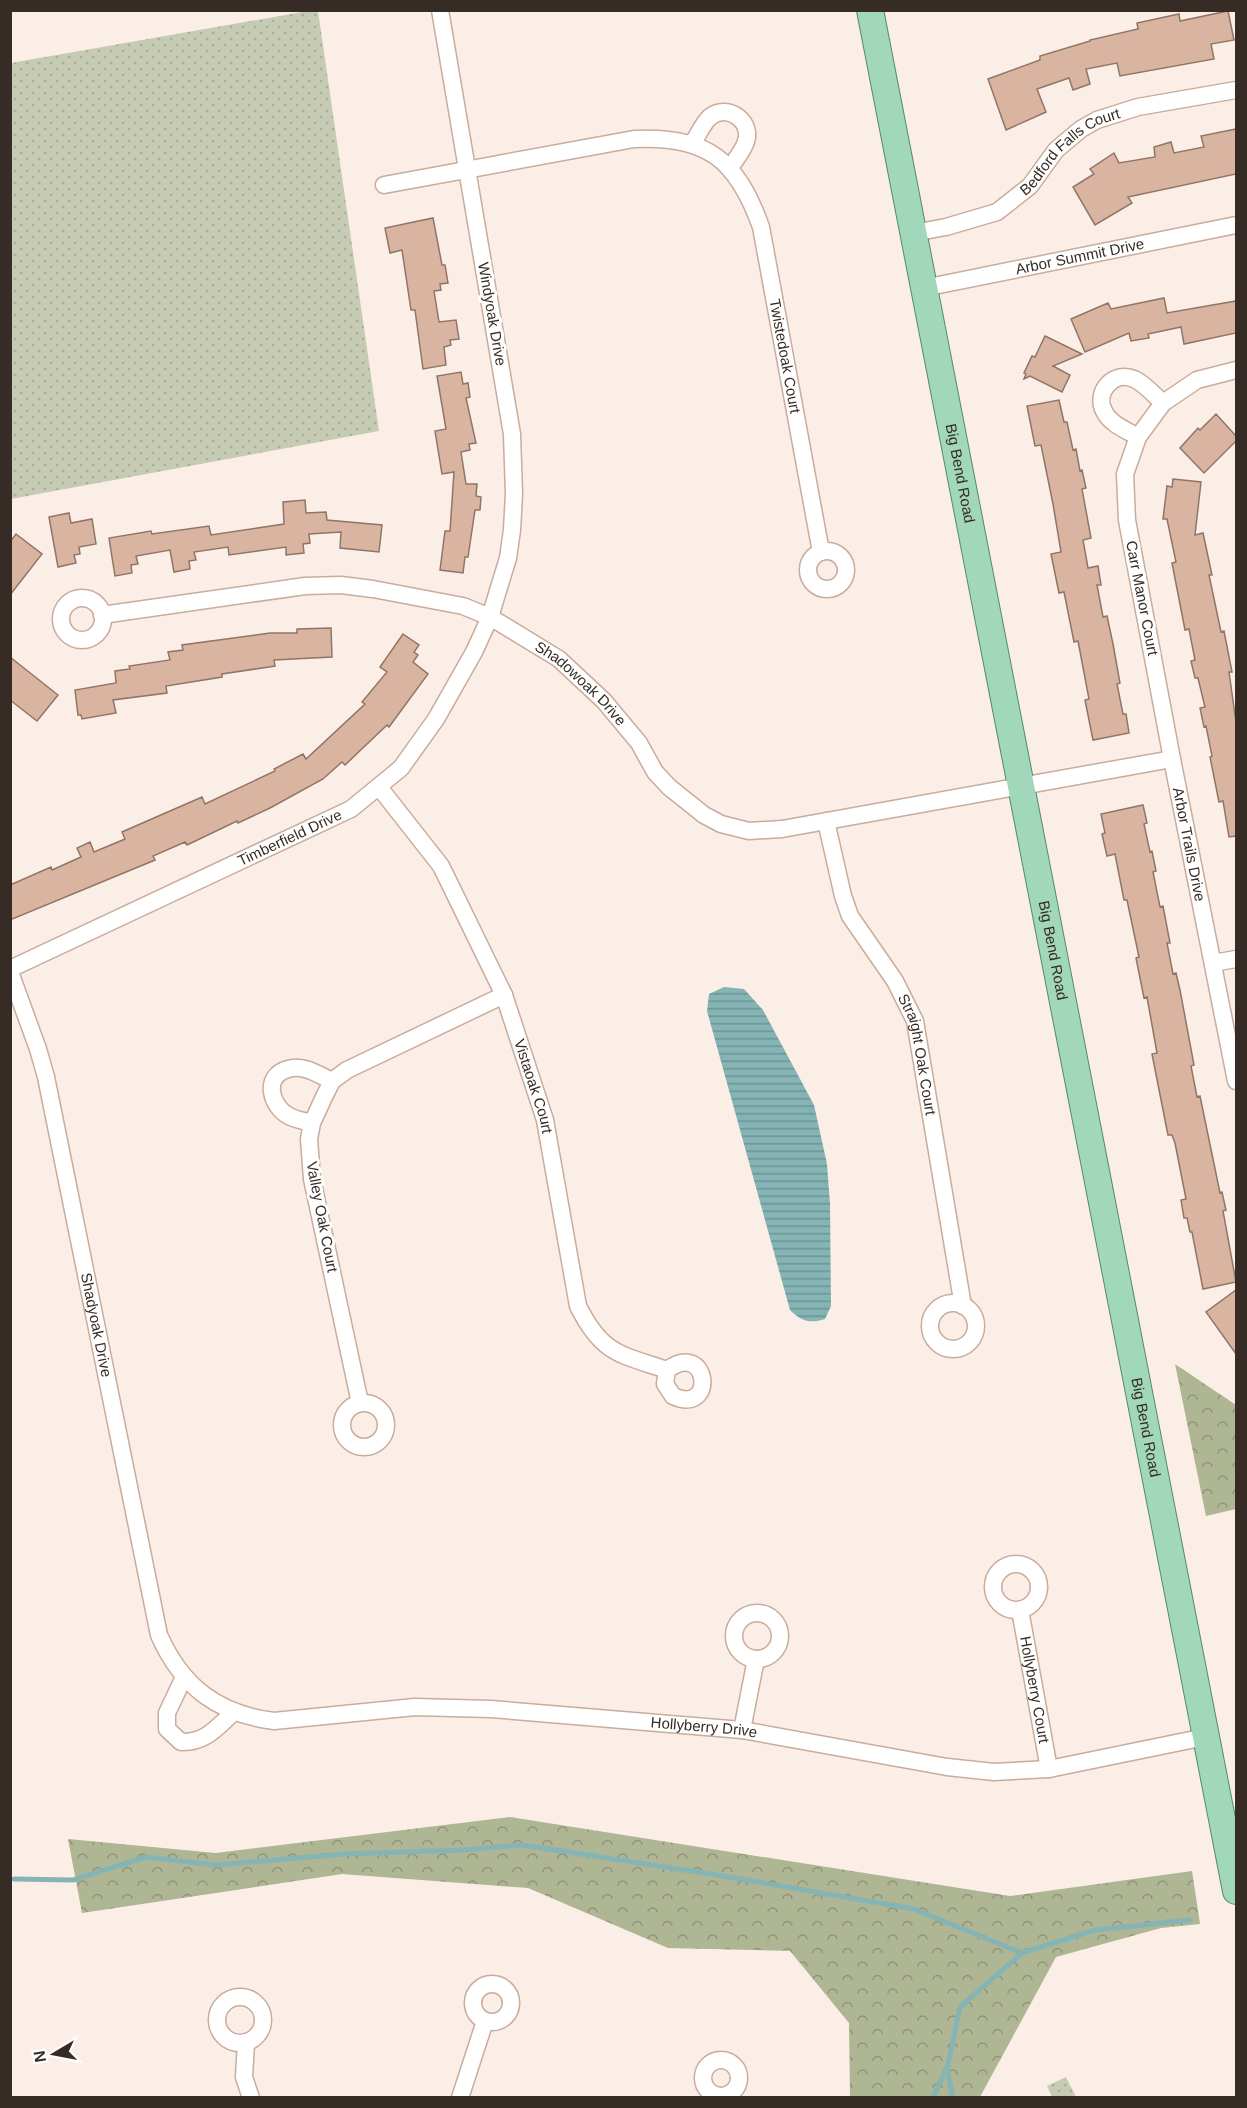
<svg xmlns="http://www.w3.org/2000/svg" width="1247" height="2108" font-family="Helvetica,sans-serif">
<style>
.forest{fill:url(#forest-crowns)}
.park{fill:url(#park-dots)}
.water{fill:url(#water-rules)}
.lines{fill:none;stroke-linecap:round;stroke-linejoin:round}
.stream{stroke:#85b4b5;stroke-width:5}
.building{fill:#d9b5a1;stroke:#907566;stroke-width:1.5}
.minor-casing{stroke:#c9ac9b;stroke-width:19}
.primary-casing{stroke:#548a68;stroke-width:28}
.minor{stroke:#fff;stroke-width:16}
.primary{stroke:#a1d7ba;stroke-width:26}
.labels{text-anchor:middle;stroke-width:6;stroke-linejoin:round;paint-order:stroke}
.street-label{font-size:15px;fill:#372c25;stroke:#fefefe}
</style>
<defs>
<pattern id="forest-crowns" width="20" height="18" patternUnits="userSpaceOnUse" patternTransform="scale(1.5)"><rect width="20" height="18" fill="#afb693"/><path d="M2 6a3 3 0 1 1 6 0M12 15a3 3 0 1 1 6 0" fill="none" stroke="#8f9478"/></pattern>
<pattern id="park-dots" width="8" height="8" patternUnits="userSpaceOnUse" patternTransform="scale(1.5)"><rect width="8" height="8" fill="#c6cbb3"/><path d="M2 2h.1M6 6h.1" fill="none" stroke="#abae9a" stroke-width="1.8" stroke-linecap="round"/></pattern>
<pattern id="water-rules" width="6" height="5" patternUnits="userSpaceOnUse" patternTransform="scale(1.5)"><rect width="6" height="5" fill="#85b4b5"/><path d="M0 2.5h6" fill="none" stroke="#6e9393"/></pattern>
</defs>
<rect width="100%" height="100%" fill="#fbeee7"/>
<!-- forest -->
<path class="forest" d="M 1175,1364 L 1236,1405 L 1236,1509 L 1206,1516 Z
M 510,1817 L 1010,1896 L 1192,1871 L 1200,1924 L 1161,1928 L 1056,1957 L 980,2097 L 850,2097 L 849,2023 L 790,1951 L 668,1948 L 528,1888 L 342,1874 L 82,1913 L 68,1839 L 216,1853 Z"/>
<!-- park -->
<path class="park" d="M 308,11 L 318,11 L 379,431 L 11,499 L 11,63 Z
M 1066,2077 L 1076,2097 L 1052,2097 L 1047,2086 Z"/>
<!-- water -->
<path class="water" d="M 724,987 L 744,989 L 763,1010 L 814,1105 L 827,1164 L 830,1204 L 831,1306 L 825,1319 C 810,1324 801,1321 790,1310 L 707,1011 L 709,994 Z"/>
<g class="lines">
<!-- stream -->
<path class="stream" d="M 14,1879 L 73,1880 L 146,1857 L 216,1865 L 345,1854 L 463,1850 L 522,1845 L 711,1874 L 914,1909 L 1022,1953
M 933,2098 L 946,2069
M 953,2098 L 947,2069 L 960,2007 L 1022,1953 L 1095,1930 L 1190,1920"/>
</g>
<!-- building -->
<path class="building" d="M 1228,11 L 1234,40 L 1211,44 L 1214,59 L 1120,76 L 1117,63 L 1086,69 L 1090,84 L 1073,90 L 1069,78 L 1037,89 L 1046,112 L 1006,130 L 988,79 L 1040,60 L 1040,56 L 1090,41 L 1090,40 L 1138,29 L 1137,23 L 1179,14 L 1180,21 Z
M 1236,129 L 1236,174 L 1128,197 L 1132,203 L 1095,225 L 1073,187 L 1094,174 L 1090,169 L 1114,153 L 1119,163 L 1155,157 L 1154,147 L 1171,142 L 1174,153 L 1204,147 L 1201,136 Z
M 433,218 L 442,265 L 445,265 L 448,283 L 440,284 L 441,290 L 434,291 L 439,322 L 456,320 L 459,339 L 450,340 L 451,345 L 444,347 L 446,365 L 423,369 L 415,310 L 411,310 L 402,250 L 390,253 L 385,228 Z
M 1164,298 L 1167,313 L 1236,301 L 1236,333 L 1184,344 L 1181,327 L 1148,334 L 1149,338 L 1131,341 L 1129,333 L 1085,352 L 1071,319 L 1108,303 L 1111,309 Z
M 1045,336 L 1082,354 L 1053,366 L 1070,375 L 1062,392 L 1030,376 L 1024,379 L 1026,374 L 1024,373 L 1032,356 L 1035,357 Z
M 461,372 L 463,384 L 468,383 L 470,397 L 466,398 L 476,443 L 469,444 L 470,450 L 461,452 L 466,484 L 477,484 L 476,496 L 481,497 L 480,510 L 475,510 L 468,557 L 465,557 L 463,573 L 440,570 L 445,531 L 450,531 L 454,472 L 442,474 L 435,431 L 446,429 L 437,376 Z
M 1059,400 L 1064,422 L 1067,422 L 1073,450 L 1076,449 L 1080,471 L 1082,470 L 1086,488 L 1082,489 L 1091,538 L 1083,540 L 1088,568 L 1098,566 L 1101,585 L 1097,585 L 1103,617 L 1107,616 L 1113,644 L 1120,683 L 1117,684 L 1123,714 L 1126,714 L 1129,733 L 1093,740 L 1085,700 L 1089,699 L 1078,641 L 1074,642 L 1064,592 L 1059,593 L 1051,554 L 1061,552 L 1053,504 L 1041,445 L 1035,446 L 1027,406 Z
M 1216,414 L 1236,436 L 1236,441 L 1204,473 L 1180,448 L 1198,428 L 1200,430 Z
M 1173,479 L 1201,482 L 1195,535 L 1203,533 L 1212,575 L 1209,575 L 1221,632 L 1224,631 L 1232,672 L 1229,672 L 1236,722 L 1236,836 L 1229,837 L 1223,801 L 1219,802 L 1210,757 L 1212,756 L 1206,726 L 1204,727 L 1200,708 L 1205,707 L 1198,678 L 1195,678 L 1191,661 L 1195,660 L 1189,629 L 1185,630 L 1172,563 L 1176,562 L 1167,519 L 1163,519 L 1167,486 L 1172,487 Z
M 305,500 L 306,513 L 326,512 L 327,520 L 382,525 L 379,552 L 340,548 L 341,532 L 309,534 L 310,543 L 303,544 L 304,553 L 286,555 L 286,547 L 229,555 L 228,547 L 194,552 L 196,560 L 189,561 L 190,569 L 174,572 L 170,550 L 136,556 L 138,564 L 131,565 L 132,573 L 115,576 L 109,538 L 151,531 L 152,534 L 209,526 L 211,535 L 284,524 L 283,502 Z
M 69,513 L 71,523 L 92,519 L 96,544 L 79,547 L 80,554 L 74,555 L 76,563 L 58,567 L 49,517 Z
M 16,534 L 42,554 L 10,595 L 10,542 Z
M 331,628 L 332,657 L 274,660 L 275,666 L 222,674 L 222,677 L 166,686 L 167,693 L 113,700 L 116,713 L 82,719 L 81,715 L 78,715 L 75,690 L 116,683 L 115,671 L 130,669 L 129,666 L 170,660 L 168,652 L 183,650 L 182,645 L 270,633 L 297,633 L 297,629 Z
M 403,634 L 419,645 L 414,652 L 418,655 L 413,662 L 428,674 L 389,727 L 387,725 L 345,765 L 342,762 L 323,779 L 270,808 L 238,823 L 237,821 L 187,845 L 185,842 L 153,856 L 155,860 L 10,920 L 10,885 L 51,867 L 52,870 L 81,857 L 77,848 L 90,842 L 94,852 L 125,839 L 122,832 L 202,797 L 205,804 L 275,771 L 274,769 L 303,754 L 306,759 L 365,704 L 362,702 L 387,672 L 380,667 Z
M 10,657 L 58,695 L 37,721 L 10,700 Z
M 1143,805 L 1147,823 L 1144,824 L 1150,852 L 1152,851 L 1156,871 L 1153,872 L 1160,907 L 1163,906 L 1170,943 L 1167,943 L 1173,974 L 1176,973 L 1180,990 L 1194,1065 L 1191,1066 L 1197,1097 L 1200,1096 L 1220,1193 L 1222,1192 L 1226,1210 L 1223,1211 L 1236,1282 L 1203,1289 L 1192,1232 L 1190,1232 L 1187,1218 L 1184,1218 L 1181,1200 L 1186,1199 L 1175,1143 L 1172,1135 L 1168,1135 L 1165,1120 L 1152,1054 L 1157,1053 L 1147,997 L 1144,998 L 1136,958 L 1139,957 L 1127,900 L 1124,900 L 1115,854 L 1107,856 L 1102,834 L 1105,833 L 1101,814 Z
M 1236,1290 L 1236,1354 L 1206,1312 Z"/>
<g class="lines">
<defs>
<g id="minor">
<path d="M 692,144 C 698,136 702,124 710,117 C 728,102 755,123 745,144 C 742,152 735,160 730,168"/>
<path id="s1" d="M 384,185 L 634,139 C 707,135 737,160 761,227 L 821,552"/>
<path id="s2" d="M 913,233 L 946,227 L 997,212 L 1030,186 L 1056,150 L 1081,129 L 1097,120 L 1138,107 L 1236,90"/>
<path id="s3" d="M 924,288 L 1236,225"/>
<path d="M 1138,437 C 1126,430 1110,424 1104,411 C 1094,392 1114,370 1134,379 C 1144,383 1154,395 1163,403"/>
<circle cx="827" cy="570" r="19"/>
<circle cx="82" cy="619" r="21"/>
<path id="s4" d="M 102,615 L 305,586 L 341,585 L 373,589 L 463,606 L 490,617 L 559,659 L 604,701 L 639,743 L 655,772 L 669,787 L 704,815 L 721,824 L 749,831 L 782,829 L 1172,759 L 1236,1081"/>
<path d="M 1172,759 L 1127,520 L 1125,474 L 1138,437 L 1163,403 L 1197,380 L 1236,370"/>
<path id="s5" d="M 379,787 L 441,866 L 504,995 L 545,1120 L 578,1306 C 602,1354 619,1354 667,1370 C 709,1339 717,1416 673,1396 L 665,1384 L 667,1370"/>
<path id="s6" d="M 826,821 L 843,896 L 850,916 L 895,981 L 915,1021 L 963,1306"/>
<path d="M 1213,963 L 1236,959"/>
<path id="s7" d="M 10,969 L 351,809 L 401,768 L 436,719 L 474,652 L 490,617 L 508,558 L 512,530 L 514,494 L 512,434 L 440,10"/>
<path id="s8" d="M 10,972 L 38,1049 L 46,1077 L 159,1635 C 182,1687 218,1714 274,1721 L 415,1707 L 491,1709 L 742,1730 L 947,1767 L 994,1772 L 1049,1769 L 1205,1737"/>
<path d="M 312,1123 C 305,1121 296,1120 289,1116 C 271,1107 262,1076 288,1069 C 303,1064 319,1075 332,1081"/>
<circle cx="953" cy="1326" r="23"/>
<circle cx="364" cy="1425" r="22"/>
<path d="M 360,1403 L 312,1179 L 309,1139 L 312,1123 L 324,1097 L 332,1081 L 347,1070 L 504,995"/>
<circle cx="1016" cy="1587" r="23"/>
<path id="s9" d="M 1020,1610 L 1049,1769"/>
<circle cx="757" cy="1636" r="23"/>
<path d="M 184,1677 L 167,1713 L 167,1729 L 181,1742 C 206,1743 217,1727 234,1712"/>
<path d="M 742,1730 L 756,1659"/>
<circle cx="492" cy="2003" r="19"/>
<circle cx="240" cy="2020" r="23"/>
<path d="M 246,2042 L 244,2077 L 251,2098"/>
<circle cx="721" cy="2078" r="18"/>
<path d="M 460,2098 L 485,2021"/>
</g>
<g id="primary">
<path id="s10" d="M 870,10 L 1236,1891"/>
</g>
</defs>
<!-- minor casing -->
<use href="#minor" class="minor-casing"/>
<!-- primary casing -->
<use href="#primary" class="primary-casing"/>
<!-- minor -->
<use href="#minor" class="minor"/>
<!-- primary -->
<use href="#primary" class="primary"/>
</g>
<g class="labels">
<!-- street labels -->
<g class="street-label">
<text dy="5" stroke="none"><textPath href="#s2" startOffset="183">Bedford Falls Court</textPath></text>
<text dy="5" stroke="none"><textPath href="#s3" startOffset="159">Arbor Summit Drive</textPath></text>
<text transform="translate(492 314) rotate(80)" y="5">Windyoak Drive</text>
<text dy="5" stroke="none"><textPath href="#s1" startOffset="556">Twistedoak Court</textPath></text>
<text dy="5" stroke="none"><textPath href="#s10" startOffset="472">Big Bend Road</textPath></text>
<text transform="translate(1142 598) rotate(79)" y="5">Carr Manor Court</text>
<text dy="5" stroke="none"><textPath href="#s4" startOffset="507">Shadowoak Drive</textPath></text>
<text dy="5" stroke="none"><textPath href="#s7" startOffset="309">Timberfield Drive</textPath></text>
<text dy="5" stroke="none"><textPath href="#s4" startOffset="1254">Arbor Trails Drive</textPath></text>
<text dy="5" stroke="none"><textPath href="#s10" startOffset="958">Big Bend Road</textPath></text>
<text dy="5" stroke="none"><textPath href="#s6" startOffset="255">Straight Oak Court</textPath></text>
<text dy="5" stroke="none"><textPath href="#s5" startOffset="340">Vistaoak Court</textPath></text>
<text transform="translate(322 1217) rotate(79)" y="5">Valley Oak Court</text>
<text dy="5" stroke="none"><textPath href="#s8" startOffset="364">Shadyoak Drive</textPath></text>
<text dy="5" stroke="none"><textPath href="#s10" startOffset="1444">Big Bend Road</textPath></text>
<text dy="5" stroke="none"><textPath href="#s9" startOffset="81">Hollyberry Court</textPath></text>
<text dy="5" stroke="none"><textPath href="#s8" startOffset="1263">Hollyberry Drive</textPath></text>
</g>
</g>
<!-- border -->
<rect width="1247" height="2108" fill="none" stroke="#372c25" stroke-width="24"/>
<!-- north arrow -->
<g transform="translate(54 2054) rotate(260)" stroke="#fefefe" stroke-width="4.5" paint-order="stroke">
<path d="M0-4.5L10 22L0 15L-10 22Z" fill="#372c25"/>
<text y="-9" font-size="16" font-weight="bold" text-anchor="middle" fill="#372c25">N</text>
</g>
</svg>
